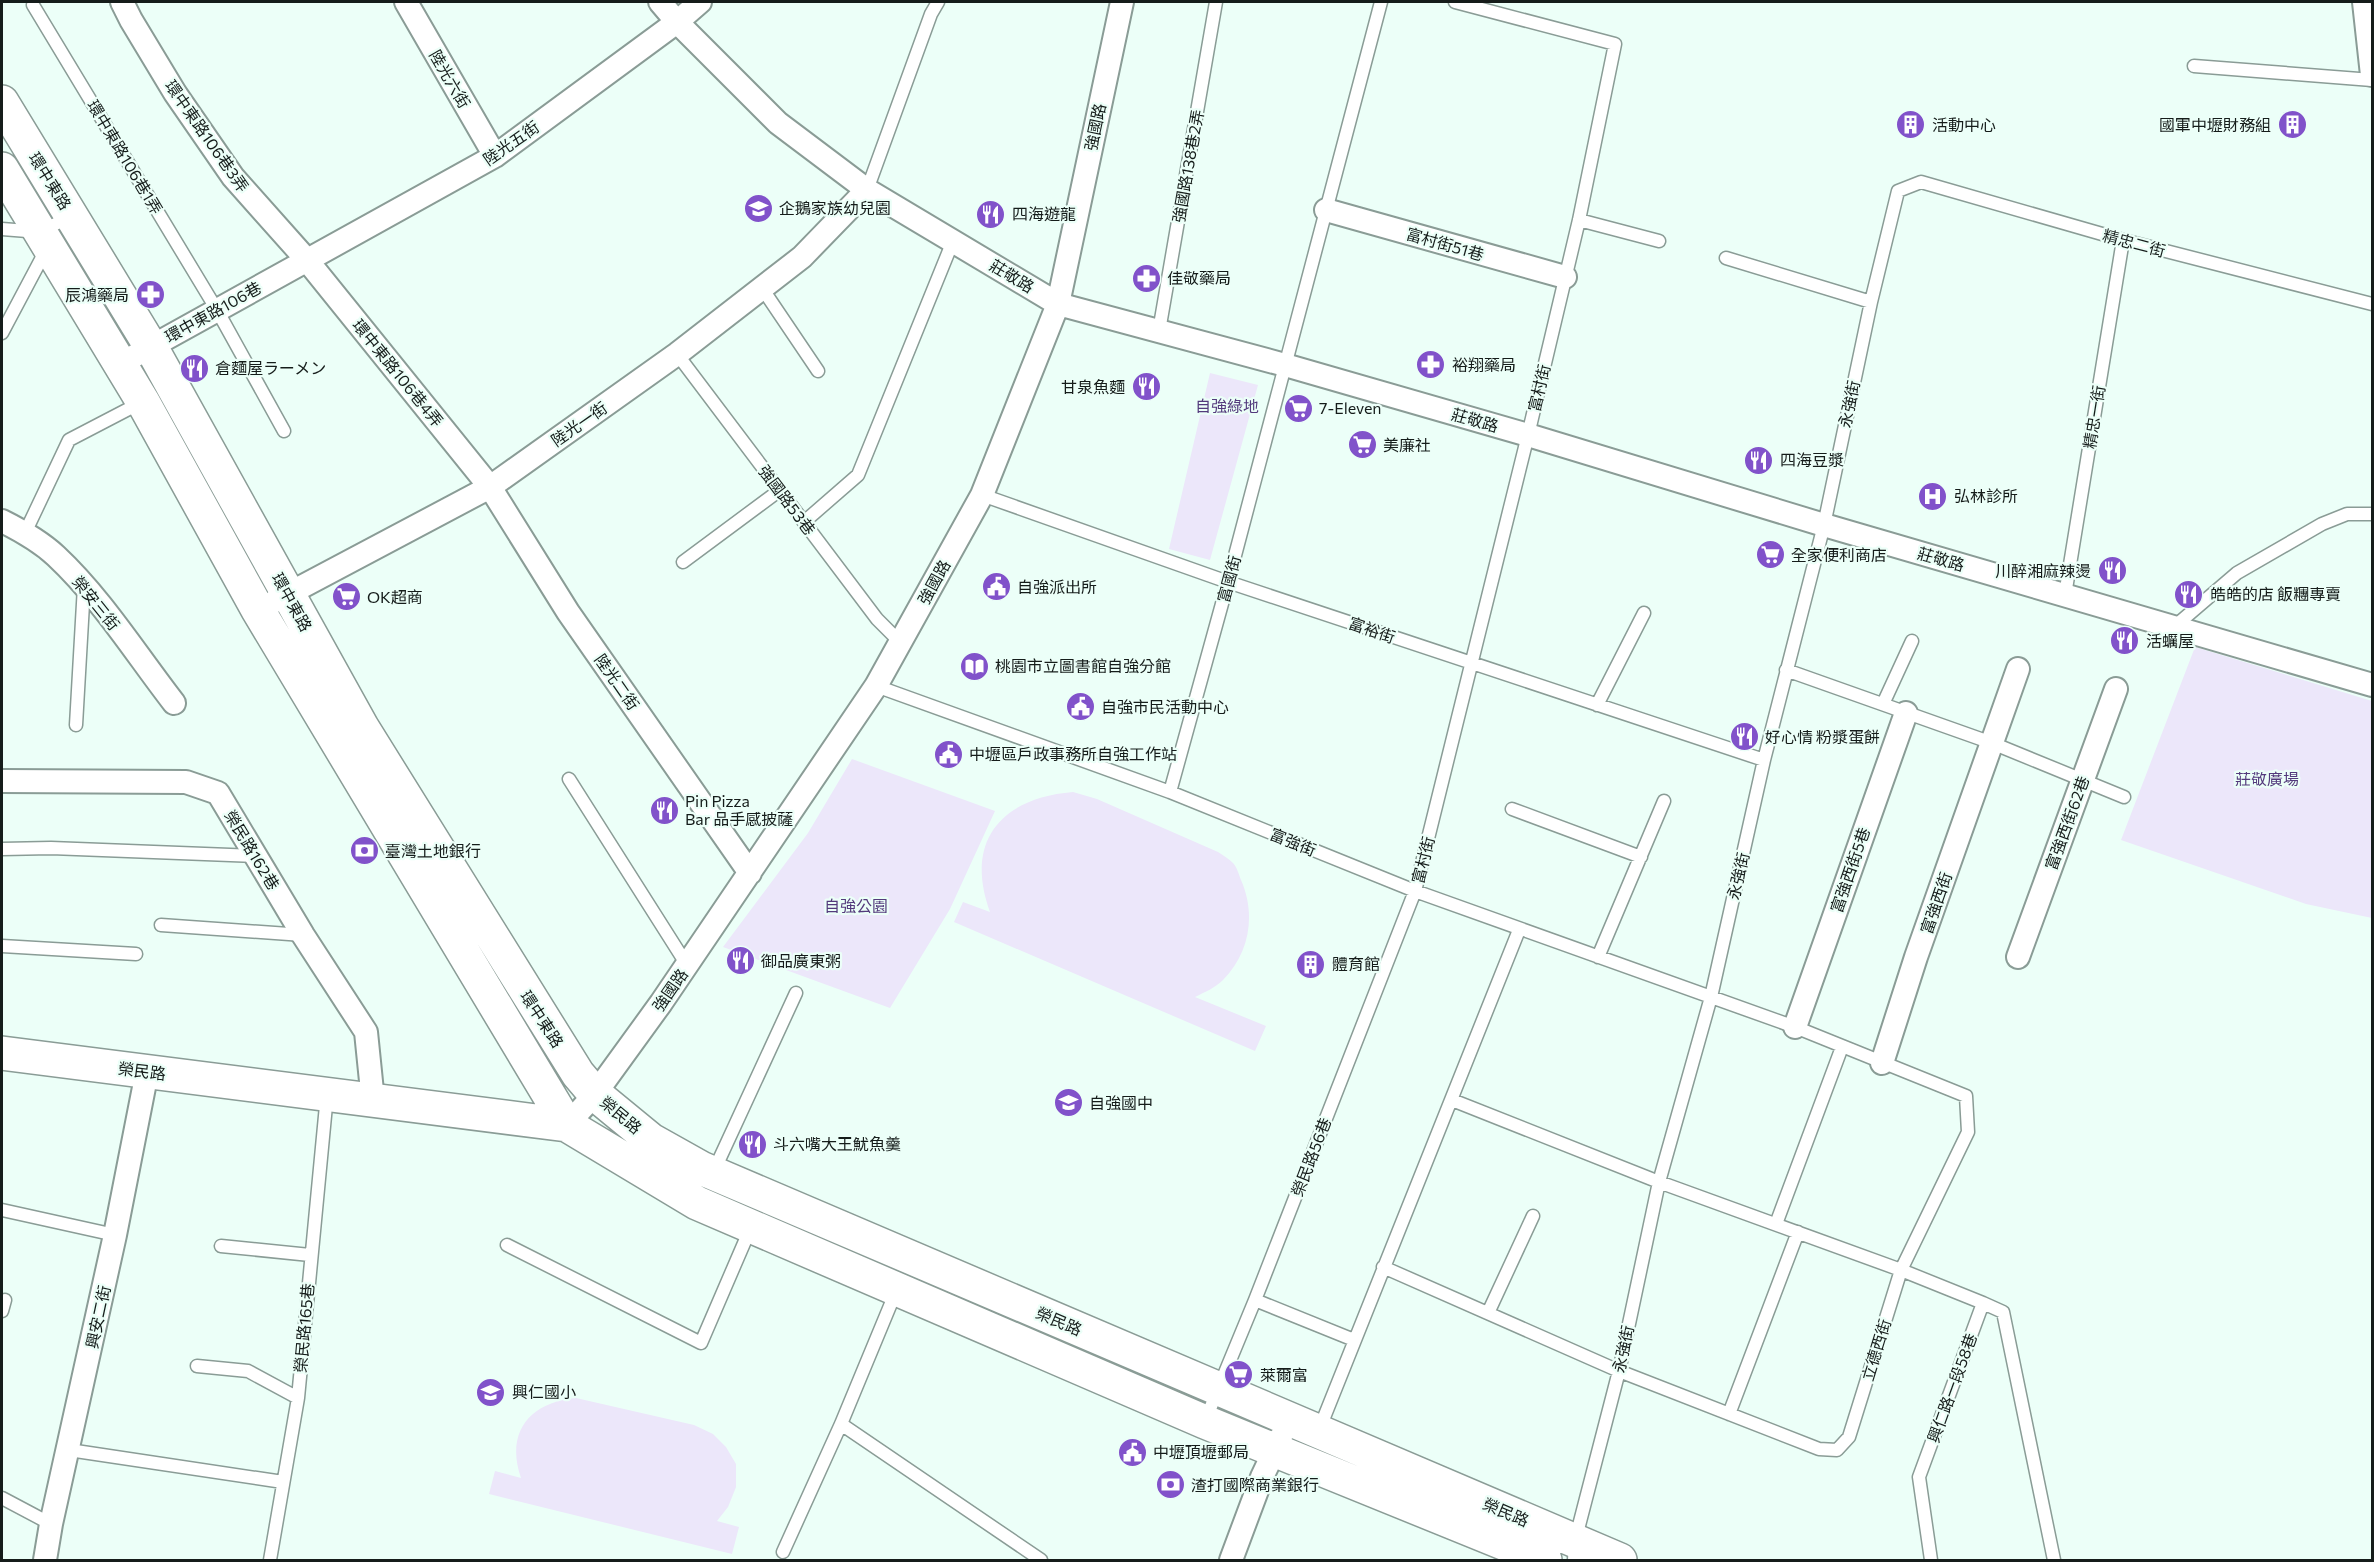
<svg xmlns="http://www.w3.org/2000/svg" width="2374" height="1562" font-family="Commissioner,'Noto Sans TC','Noto Sans JP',sans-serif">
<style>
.green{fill:#ece7fa}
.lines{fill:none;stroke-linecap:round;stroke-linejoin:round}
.lane-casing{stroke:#8a9c96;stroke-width:15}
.street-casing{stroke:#8a9c96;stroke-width:26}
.secondary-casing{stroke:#8a9c96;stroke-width:36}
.lane{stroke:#fff;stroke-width:12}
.street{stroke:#fff;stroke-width:22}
.secondary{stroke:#fff;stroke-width:33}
.labels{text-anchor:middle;stroke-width:4.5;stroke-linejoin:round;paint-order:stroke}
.street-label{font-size:16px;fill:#151c1a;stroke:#ecfff8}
.poi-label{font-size:16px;fill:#151c1a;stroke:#ecfff8;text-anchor:start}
.park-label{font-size:16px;fill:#533a7c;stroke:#ecfff8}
</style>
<rect width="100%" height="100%" fill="#ecfff8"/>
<!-- green -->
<path class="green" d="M 1210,373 L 1258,385 L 1210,560 L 1169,549 Z
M 2195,647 L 2372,701 L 2372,918 L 2306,904 L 2121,840 Z
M 852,759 L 995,811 L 950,909 L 890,1008 L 723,947 L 808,833 Z
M 1073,792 L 1097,799 L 1218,852 C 1223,855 1229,859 1233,863 C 1237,867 1239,875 1241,880 C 1256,914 1250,953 1223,980 C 1215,988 1205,992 1195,997 L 1266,1026 L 1255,1051 L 954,922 L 963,902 L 990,912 C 964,841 1001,798 1073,792 Z
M 576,1398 L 694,1425 L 713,1434 L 726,1447 L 736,1464 L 736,1487 L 728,1507 L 717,1521 L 739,1527 L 732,1554 L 489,1494 L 495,1471 L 521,1478 C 505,1432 530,1402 576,1398 Z"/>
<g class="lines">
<defs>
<path id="lane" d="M 33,5 L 217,310 L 284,431
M 2194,66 L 2372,80
M 867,190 L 931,14 L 938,2
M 1579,220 L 1659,241
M 2,229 L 40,232 L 71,216
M 1726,258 L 1871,302
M 762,288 L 818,371
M 1159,331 L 1216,2
M 2,333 L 46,250
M 677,354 L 877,619 L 900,642
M 982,495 L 1228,582 L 1764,760
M 804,522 L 858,475 L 953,241
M 25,533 L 69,440 L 142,402
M 683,562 L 780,490
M 2065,595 L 2123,240
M 2174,627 L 2237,573 L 2322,524 L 2347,514 L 2372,514
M 1786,670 L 1992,743 L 2124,797
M 876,686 L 1170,792 L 1415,891 L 1795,1027 L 1966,1096 L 1968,1132 L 1901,1270 L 1849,1437 L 1837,1450 L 1819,1449 L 1619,1371 L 1383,1267
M 1883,704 L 1912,641
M 1597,705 L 1644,613
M 76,725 L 84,586
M 569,779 L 687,965
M 1170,792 L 1228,582 L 1381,2
M 1512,809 L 1641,857
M 2,849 L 51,848 L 257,856
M 161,925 L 303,935
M 2,946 L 136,954
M 1598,957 L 1664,801
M 1452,1100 L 1659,1182 L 1901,1270 L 1983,1303 L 1919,1477 L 1931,1560
M 713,1173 L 796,993
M 2,1210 L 115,1235
M 1776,1224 L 1842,1047
M 507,1245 L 701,1343 L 751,1227
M 221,1246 L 310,1255
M 1255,1300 L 1354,1340
M 1983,1303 L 2003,1312 L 2054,1560
M 2,1311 L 5,1300
M 1488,1313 L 1533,1216
M 197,1366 L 248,1371 L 298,1398
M 1729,1414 L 1798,1232
M 1205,1421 L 1255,1300 L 1415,891 L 1528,435 L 1579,220 L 1615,44 L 1455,2
M 841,1424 L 1041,1560
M 1319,1430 L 1519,930
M 69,1450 L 283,1482
M 2,1498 L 51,1524
M 783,1552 L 841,1424 L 897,1289
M 270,1560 L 298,1398 L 327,1095
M 1574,1560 L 1575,1541 L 1619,1371 L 1659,1182 L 1711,997 L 1764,760 L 1824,525 L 1871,302 L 1898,191 L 1921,182 L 2123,240 L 2372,304"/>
<path id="street" d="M 122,2 L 131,20 L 175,93 L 233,177 L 306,259 L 490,487 L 568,612 L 750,873
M 406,2 L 495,156
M 660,2 L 677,22 L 778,123 L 867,190 L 1058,304 L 1285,365 L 1528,435 L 1824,525 L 2372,685
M 2364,2 L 2372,75
M 1326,210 L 1565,277
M 120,364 L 495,156 L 677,22 L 700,2
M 2,521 C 20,530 40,541 56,556 C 101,598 136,654 174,703
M 275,601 L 490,487 L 677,354 L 802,257 L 867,190
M 2,781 L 186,782 L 218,793 L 303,935 L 366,1032 L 373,1101
M 2018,957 L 2116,689
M 1795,1027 L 1906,713
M 1882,1063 L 1916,957 L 2018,669
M 567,1125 L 595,1094 L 661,1003 L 876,686 L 982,495 L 1058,304 L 1122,2
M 45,1560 L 51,1524 L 115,1235 L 147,1072
M 1231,1560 L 1262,1477 L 1281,1437"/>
<path id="secondary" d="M 2,102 L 151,347 L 362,727 L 578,1074 L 595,1094 L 651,1140 L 701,1168 L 1620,1560
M 2,169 L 143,402 L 258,610 L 567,1125
M 2,1053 L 567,1125 L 697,1203 L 1205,1422 L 1545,1560"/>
</defs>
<!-- lane casing -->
<use href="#lane" class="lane-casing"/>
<!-- street casing -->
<use href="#street" class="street-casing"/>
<!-- secondary casing -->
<use href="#secondary" class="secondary-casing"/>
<!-- lane -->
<use href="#lane" class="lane"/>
<!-- street -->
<use href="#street" class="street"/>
<!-- secondary -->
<use href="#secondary" class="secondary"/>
</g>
<!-- icons -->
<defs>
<symbol id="building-disc" viewBox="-11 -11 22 22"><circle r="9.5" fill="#8152ca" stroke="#ecfff8"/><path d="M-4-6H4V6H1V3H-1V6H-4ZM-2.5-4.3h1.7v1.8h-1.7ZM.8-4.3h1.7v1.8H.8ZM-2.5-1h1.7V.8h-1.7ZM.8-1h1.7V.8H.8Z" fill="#fff"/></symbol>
<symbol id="school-disc" viewBox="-11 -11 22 22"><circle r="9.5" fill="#8152ca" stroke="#ecfff8"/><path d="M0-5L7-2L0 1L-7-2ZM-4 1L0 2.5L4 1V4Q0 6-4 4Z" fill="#fff"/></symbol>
<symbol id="restaurant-disc" viewBox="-11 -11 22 22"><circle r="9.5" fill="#8152ca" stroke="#ecfff8"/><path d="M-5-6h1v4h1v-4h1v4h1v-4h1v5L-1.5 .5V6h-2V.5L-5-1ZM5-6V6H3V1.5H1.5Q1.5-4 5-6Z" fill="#fff"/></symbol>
<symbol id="pharmacy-disc" viewBox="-11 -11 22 22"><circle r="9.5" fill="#8152ca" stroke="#ecfff8"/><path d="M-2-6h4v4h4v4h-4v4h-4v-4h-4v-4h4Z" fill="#fff"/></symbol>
<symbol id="supermarket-disc" viewBox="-11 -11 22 22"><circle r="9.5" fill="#8152ca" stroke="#ecfff8"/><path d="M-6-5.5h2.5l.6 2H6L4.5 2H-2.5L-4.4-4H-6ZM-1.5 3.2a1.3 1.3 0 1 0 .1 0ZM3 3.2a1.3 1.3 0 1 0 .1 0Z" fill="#fff"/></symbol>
<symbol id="hospital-disc" viewBox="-11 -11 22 22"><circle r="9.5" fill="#8152ca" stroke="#ecfff8"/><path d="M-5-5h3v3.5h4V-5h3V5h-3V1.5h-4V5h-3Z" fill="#fff"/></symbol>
<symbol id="civic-disc" viewBox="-11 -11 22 22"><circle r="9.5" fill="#8152ca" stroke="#ecfff8"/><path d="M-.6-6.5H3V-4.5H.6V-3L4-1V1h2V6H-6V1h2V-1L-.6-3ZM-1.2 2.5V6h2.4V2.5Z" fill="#fff"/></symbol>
<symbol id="library-disc" viewBox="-11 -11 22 22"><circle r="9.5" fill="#8152ca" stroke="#ecfff8"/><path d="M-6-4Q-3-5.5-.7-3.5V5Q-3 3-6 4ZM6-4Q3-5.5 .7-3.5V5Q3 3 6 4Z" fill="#fff"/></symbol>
<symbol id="bank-disc" viewBox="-11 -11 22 22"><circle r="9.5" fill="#8152ca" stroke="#ecfff8"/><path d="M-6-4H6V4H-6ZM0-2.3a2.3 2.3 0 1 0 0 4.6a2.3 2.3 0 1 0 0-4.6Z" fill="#fff"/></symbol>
</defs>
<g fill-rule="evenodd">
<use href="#building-disc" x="1894" y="108" width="33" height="33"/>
<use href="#building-disc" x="2276" y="108" width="33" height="33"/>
<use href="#school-disc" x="742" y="192" width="33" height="33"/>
<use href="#restaurant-disc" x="974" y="198" width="33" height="33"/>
<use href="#pharmacy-disc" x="1130" y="262" width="33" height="33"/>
<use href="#pharmacy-disc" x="134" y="278" width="33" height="33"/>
<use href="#pharmacy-disc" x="1414" y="348" width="33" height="33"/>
<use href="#restaurant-disc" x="178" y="352" width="33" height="33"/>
<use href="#restaurant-disc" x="1130" y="370" width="33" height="33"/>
<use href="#supermarket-disc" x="1282" y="392" width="33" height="33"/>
<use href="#supermarket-disc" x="1346" y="428" width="33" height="33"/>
<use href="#restaurant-disc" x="1742" y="444" width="33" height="33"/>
<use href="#hospital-disc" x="1916" y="480" width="33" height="33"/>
<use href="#supermarket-disc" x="1754" y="538" width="33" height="33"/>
<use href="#restaurant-disc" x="2096" y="554" width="33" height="33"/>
<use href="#civic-disc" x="980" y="570" width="33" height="33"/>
<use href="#restaurant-disc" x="2172" y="578" width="33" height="33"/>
<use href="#supermarket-disc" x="330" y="580" width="33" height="33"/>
<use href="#restaurant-disc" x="2108" y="624" width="33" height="33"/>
<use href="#library-disc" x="958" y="650" width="33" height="33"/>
<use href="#civic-disc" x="1064" y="690" width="33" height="33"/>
<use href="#restaurant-disc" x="1728" y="720" width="33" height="33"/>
<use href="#civic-disc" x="932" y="738" width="33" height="33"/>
<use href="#restaurant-disc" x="648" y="794" width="33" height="33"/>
<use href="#bank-disc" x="348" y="834" width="33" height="33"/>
<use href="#restaurant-disc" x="724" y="944" width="33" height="33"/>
<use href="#building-disc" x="1294" y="948" width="33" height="33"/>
<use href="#school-disc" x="1052" y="1086" width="33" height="33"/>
<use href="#restaurant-disc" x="736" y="1128" width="33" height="33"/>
<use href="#supermarket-disc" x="1222" y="1358" width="33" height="33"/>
<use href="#school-disc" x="474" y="1376" width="33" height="33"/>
<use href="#civic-disc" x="1116" y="1436" width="33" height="33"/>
<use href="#bank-disc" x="1154" y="1468" width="33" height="33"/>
</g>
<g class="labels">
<!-- street labels -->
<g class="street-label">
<text transform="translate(450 79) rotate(60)" y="6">陸光六街</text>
<text transform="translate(1095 127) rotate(-78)" y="6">強國路</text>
<text transform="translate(207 136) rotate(55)" y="6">環中東路106巷3弄</text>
<text transform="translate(511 143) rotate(-35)" y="6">陸光五街</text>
<text transform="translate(125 157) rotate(59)" y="6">環中東路106巷1弄</text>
<text transform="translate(1188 166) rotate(-80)" y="6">強國路138巷2弄</text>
<text transform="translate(50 181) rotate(58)" y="6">環中東路</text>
<text transform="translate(2134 243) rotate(15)" y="6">精忠二街</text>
<text transform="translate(1445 244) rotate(16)" y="6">富村街51巷</text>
<text transform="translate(1012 276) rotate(31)" y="6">莊敬路</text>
<text transform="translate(213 312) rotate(-29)" y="6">環中東路106巷</text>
<text transform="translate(398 373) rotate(51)" y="6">環中東路106巷4弄</text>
<text transform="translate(1539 388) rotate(-77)" y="6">富村街</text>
<text transform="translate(1849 404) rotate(-78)" y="6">永強街</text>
<text transform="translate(2094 417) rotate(-81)" y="6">精忠一街</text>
<text transform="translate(1475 420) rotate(16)" y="6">莊敬路</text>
<text transform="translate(579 424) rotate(-35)" y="6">陸光一街</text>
<text transform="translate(787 500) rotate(53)" y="6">強國路53巷</text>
<text transform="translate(1941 559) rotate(16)" y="6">莊敬路</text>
<text transform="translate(1229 579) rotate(-75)" y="6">富國街</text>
<text transform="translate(934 582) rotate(-61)" y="6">強國路</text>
<text transform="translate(292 602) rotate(61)" y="6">環中東路</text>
<text transform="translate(96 603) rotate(51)" y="6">榮安三街</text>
<text transform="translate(1372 630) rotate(19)" y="6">富裕街</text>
<text transform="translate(617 682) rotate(55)" y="6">陸光二街</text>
<text transform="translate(2067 823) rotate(-70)" y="6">富強西街62巷</text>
<text transform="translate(1293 842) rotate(22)" y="6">富強街</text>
<text transform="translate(252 850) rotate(59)" y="6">榮民路162巷</text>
<text transform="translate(1423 860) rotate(-76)" y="6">富村街</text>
<text transform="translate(1850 870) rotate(-71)" y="6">富強西街5巷</text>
<text transform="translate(1738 876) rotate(-77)" y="6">永強街</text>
<text transform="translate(1936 903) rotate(-71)" y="6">富強西街</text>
<text transform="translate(670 990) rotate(-55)" y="6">強國路</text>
<text transform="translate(542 1019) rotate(57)" y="6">環中東路</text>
<text transform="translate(142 1071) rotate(7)" y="6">榮民路</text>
<text transform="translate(621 1115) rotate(40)" y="6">榮民路</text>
<text transform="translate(1311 1157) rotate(-69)" y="6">榮民路56巷</text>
<text transform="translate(98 1317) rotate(-78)" y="6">興安二街</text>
<text transform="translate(1059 1321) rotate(23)" y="6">榮民路</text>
<text transform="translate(304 1328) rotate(-85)" y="6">榮民路165巷</text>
<text transform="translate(1623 1349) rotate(-78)" y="6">永強街</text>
<text transform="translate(1876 1350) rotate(-73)" y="6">立德西街</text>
<text transform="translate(1952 1388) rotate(-70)" y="6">興仁路一段58巷</text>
<text transform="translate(1506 1512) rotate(23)" y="6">榮民路</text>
</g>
<!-- poi labels -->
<g class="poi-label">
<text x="1932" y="131">活動中心</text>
<text x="2271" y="131" text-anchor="end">國軍中壢財務組</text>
<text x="779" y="214">企鵝家族幼兒園</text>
<text x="1012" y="220">四海遊龍</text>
<text x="1167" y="284">佳敬藥局</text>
<text x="129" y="301" text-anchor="end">辰鴻藥局</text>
<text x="1452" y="371">裕翔藥局</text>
<text x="215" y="374">倉麵屋ラーメン</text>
<text x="1125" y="393" text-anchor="end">甘泉魚麵</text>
<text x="1319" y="414">7-Eleven</text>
<text x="1383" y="451">美廉社</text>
<text x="1780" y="466">四海豆漿</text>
<text x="1954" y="502">弘林診所</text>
<text x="1791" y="561">全家便利商店</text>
<text x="2091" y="577" text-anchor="end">川醉湘麻辣燙</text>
<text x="1017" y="593">自強派出所</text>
<text x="2210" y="600">皓皓的店 飯糰專賣</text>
<text x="367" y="603">OK超商</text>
<text x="2146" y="647">活蠣屋</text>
<text x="995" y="672">桃園市立圖書館自強分館</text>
<text x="1101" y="713">自強市民活動中心</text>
<text x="1765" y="743">好心情 粉漿蛋餅</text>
<text x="969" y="760">中壢區戶政事務所自強工作站</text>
<text x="685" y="807">Pin Pizza<tspan x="685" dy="18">Bar 品手感披薩</tspan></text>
<text x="385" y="857">臺灣土地銀行</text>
<text x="761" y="967">御品廣東粥</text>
<text x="1332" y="970">體育館</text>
<text x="1089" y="1109">自強國中</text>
<text x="773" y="1150">斗六嘴大王魷魚羹</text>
<text x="1260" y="1381">萊爾富</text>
<text x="512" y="1398">興仁國小</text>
<text x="1153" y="1458">中壢頂壢郵局</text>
<text x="1191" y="1491">渣打國際商業銀行</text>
</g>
<!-- park labels -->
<g class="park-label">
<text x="1227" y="412">自強綠地</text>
<text x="2267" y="785">莊敬廣場</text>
<text x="856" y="912">自強公園</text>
</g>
</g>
<!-- border -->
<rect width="2374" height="1562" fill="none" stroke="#151c1a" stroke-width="6"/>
</svg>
